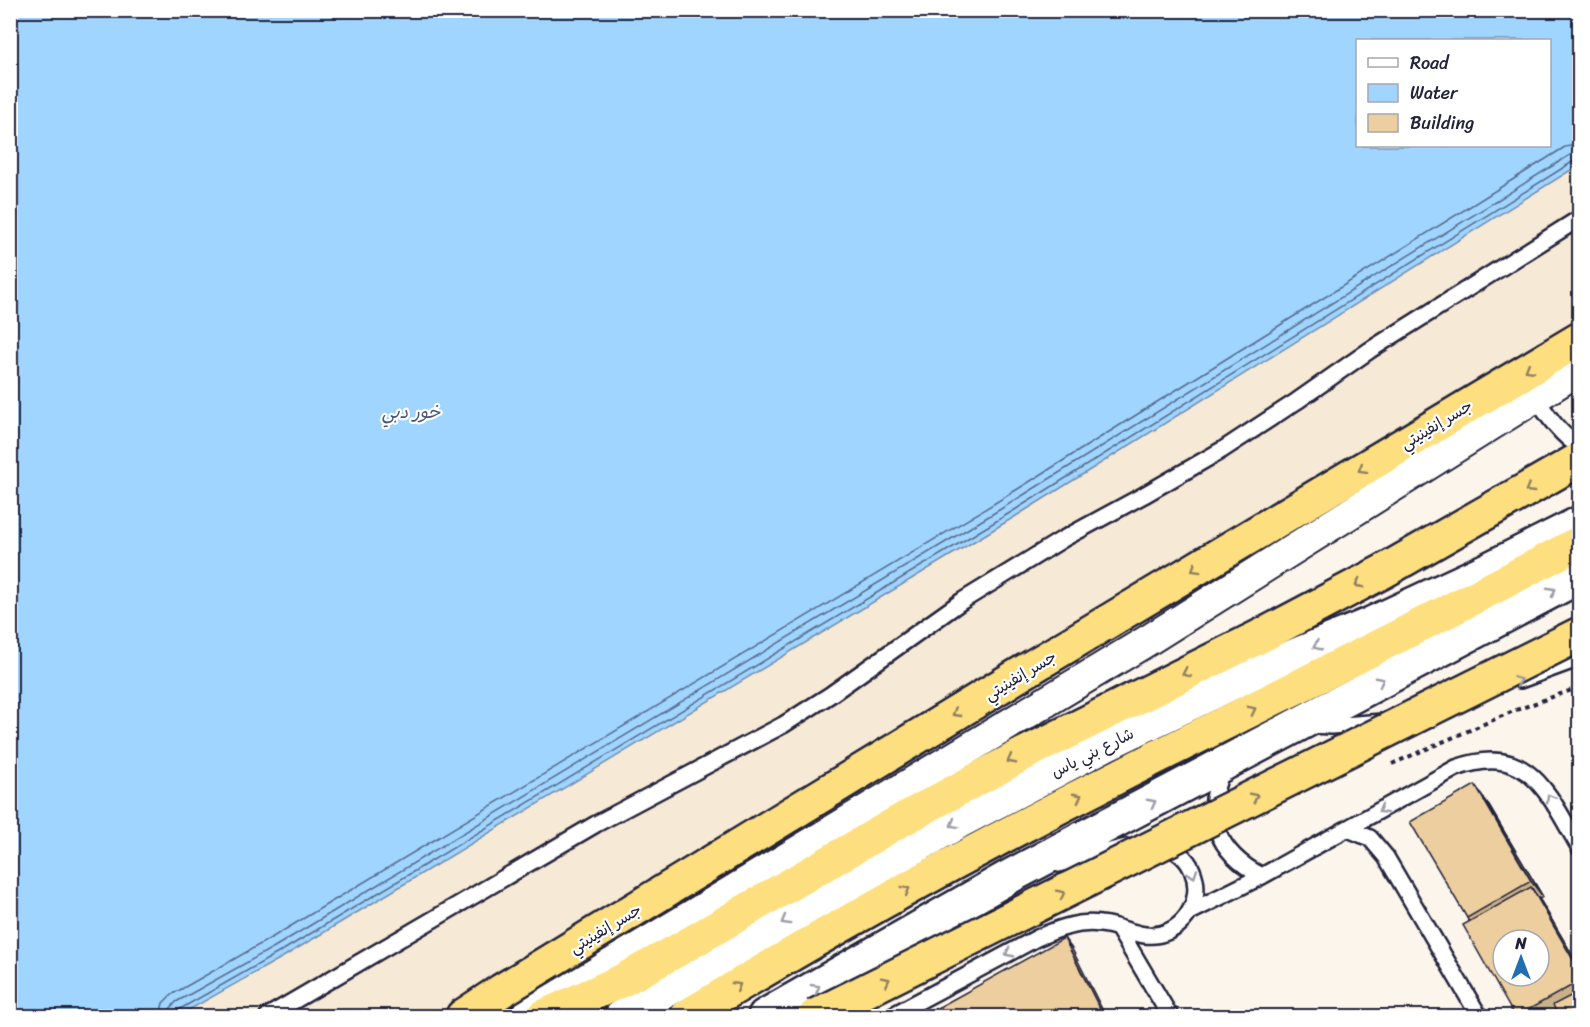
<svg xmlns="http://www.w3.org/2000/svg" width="1590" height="1027" font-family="Sriracha,'Playpen Sans Arabic',sans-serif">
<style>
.built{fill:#f6e9d5}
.water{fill:#a0d5ff;stroke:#6e8db1;stroke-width:1.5;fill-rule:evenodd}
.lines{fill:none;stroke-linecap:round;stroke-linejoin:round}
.shore{stroke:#546a89;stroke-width:1.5}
.lane-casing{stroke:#22223b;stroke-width:20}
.street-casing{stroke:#22223b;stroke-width:34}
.secondary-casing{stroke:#22223b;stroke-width:38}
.highway-casing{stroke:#22223b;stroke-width:38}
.path{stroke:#22223b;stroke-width:4;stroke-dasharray:4.5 4.5;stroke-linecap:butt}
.lane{stroke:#fff;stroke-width:15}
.street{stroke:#fff;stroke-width:30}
.secondary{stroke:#fff;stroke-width:33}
.highway{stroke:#fddf80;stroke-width:33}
.highway-bridge-casing{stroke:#22223b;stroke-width:38;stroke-linecap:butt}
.highway-bridge{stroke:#fddf80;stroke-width:33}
.wall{fill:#cbb189;stroke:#22223b;stroke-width:1.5}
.shaded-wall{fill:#a5906f;stroke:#22223b;stroke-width:1.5}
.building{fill:#ecce9f;stroke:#22223b;stroke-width:1.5;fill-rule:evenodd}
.oneway{stroke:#90805e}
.oneway2{stroke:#9c9ca7}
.labels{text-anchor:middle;stroke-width:4.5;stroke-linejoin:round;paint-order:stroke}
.street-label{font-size:16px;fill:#22223b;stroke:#fff}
.water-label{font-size:18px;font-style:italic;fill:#485876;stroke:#fff}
</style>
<rect width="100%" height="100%" fill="#fbf5ec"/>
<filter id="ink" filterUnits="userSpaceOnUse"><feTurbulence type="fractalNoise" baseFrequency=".0167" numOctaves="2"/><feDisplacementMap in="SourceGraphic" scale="12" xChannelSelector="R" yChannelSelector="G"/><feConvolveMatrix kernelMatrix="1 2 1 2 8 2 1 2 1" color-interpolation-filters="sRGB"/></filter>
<g filter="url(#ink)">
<!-- built -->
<path class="built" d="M 1579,165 L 1579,351 L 1041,682 L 657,911 L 476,1016 L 178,1016 L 283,957 L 1016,516 Z"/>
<!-- water -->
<path class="water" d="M 10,11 L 1579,11 L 1579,165 L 1016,516 L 283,957 L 178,1016 L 11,1016 ZM 1358,40 L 1550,40 L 1550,146 L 1358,146 Z"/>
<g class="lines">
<!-- shore -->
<path class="shore" d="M 160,1016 L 163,1003 L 171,995 L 271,938 L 1005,497 L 1565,147 L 1580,144
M 169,1016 L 170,1009 L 176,1002 L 276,946 L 1009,504 L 1570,155 L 1580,153
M 176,1016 L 180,1009 L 280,952 L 1013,511 L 1574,161 L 1580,160"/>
<defs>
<path id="lane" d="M 1535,397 C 1548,416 1560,435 1580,447
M 1520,680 L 1580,658
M 1310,725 L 1331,726 L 1382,722
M 1224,767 C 1201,814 1217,853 1262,876
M 1348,829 L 1370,838 L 1386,857 L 1479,1016
M 1059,864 L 1126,847
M 1190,912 L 1262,876 L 1456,768 C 1530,741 1548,795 1580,848
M 1118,928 L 1170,1016
M 268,1016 L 596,824 L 783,725 L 830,695 L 962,601 L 1063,539 L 1144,495 L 1222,450 L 1297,401 L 1370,350 L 1580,218
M 891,1016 L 1037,938 C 1057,929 1078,921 1100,924 C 1115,925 1130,933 1145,935 C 1180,939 1206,902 1192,870 C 1187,857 1174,848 1161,844"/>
<path id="street" d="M 525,1016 L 1150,639 L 1580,369"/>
<path id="secondary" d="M 622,1016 L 960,821 L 1106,744 L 1253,673 L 1371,624 L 1487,570 L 1580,523
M 765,1016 L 1007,878 L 1580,576"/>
<path id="highway" d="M 463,1016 L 501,991 L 1017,676 L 1580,339
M 544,1016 L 623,980 L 678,950 L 898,822 L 1022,755 L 1267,633 L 1384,571 L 1580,459
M 687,1016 C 831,929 980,846 1131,770 C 1281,694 1432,622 1580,542"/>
</defs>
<!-- lane casing -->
<use href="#lane" class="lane-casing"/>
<!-- street casing -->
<use href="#street" class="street-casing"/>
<!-- secondary casing -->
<use href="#secondary" class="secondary-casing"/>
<!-- highway casing -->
<use href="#highway" class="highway-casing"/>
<!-- path -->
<path class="path" d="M 1392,764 L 1516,710 L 1580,687"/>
<!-- lane -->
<use href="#lane" class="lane"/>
<!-- street -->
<use href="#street" class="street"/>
<!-- secondary -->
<use href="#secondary" class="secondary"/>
<!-- highway -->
<use href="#highway" class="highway"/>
<defs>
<path id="highway-bridge" d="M 815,1016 L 1580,634"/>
</defs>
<!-- highway-bridge casing -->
<use href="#highway-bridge" class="highway-bridge-casing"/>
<!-- highway-bridge -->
<use href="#highway-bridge" class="highway-bridge"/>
</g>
<!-- wall -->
<path class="wall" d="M 1486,801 L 1543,897 L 1539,899 L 1580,968 L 1580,1017 L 1559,1016 L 1557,1017 L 1515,1017 L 1467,918 Z"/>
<!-- shaded-wall -->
<path class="shaded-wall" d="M 1475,785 L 1486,801 L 1543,897 L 1531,881 Z
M 1531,887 L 1542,903 L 1580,968 L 1580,972 Z
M 1064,938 L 1072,949 L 1106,1017 L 1104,1017 Z"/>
<!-- building -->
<path class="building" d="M 1475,785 L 1531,881 L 1467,918 L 1410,822 Z
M 1531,887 L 1580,972 L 1580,981 L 1515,1017 L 1463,925 ZM 1503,940 L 1539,940 L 1539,976 L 1503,976 Z
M 1064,938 L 1104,1017 L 921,1017 Z
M 1580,991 L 1580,1017 L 1559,1017 L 1553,1005 Z"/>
<!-- one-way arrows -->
<defs><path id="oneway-chevron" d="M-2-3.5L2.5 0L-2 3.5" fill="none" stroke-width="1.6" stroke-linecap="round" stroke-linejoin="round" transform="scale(1.5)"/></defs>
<g class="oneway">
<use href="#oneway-chevron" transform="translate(1529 369) rotate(149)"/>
<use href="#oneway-chevron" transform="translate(1362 469) rotate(149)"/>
<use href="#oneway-chevron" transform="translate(1529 489) rotate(149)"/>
<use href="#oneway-chevron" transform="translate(1195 569) rotate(149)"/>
<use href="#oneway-chevron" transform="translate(1359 584) rotate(152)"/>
<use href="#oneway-chevron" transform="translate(1186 673) rotate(154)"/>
<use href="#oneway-chevron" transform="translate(1252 710) rotate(-26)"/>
<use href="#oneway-chevron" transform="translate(956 713) rotate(149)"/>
<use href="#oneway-chevron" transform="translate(1011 760) rotate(152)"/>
<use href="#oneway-chevron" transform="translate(1078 797) rotate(-28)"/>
<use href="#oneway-chevron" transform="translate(1254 797) rotate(-27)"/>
<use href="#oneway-chevron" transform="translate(906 890) rotate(-30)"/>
<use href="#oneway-chevron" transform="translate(1061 894) rotate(-27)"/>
<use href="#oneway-chevron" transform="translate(886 981) rotate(-27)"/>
<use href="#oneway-chevron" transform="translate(737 986) rotate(-31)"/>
</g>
<g class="oneway2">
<use href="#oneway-chevron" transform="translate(1552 591) rotate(-28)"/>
<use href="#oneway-chevron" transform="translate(1317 646) rotate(157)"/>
<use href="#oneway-chevron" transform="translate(1380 681) rotate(-28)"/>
<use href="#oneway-chevron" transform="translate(1518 681) rotate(-20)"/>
<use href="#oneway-chevron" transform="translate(1550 798) rotate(-122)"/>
<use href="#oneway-chevron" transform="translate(1152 803) rotate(-28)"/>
<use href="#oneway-chevron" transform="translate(1382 810) rotate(151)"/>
<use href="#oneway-chevron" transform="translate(954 824) rotate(151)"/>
<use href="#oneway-chevron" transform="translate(1193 874) rotate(71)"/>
<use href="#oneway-chevron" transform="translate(785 921) rotate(150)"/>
<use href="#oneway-chevron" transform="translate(1009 953) rotate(152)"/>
<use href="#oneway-chevron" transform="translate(816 988) rotate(-30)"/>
</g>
</g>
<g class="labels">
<!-- street labels -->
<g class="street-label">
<text transform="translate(1436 424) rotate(-31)" y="6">جسر إنفينيتي</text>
<text transform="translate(1020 675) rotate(-31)" y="6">جسر إنفينيتي</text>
<text transform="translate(1092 752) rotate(-27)" y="6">شارع بني ياس</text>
<text transform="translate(605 928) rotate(-31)" y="6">جسر إنفينيتي</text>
</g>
<!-- water labels -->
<g class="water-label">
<text x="411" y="418">خور دبي</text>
</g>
</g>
<!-- margin -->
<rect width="1590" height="1027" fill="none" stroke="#fff" stroke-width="36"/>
<rect x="18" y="18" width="1554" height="991" fill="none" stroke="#22223b" stroke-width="2" filter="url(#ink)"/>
<!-- legend -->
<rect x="1356" y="39" width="195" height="108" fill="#ffffff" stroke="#a7a7b1" stroke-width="1.5"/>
<rect x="1368" y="58" width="30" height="9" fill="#ffffff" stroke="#a7a7b1" stroke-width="1.5"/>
<text x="1410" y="69" font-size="18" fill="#22223b">Road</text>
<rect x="1368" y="84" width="30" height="18" fill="#a0d5ff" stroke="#a7a7b1" stroke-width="1.5"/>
<text x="1410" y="99" font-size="18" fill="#22223b">Water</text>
<rect x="1368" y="114" width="30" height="18" fill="#ecce9f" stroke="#a7a7b1" stroke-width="1.5"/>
<text x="1410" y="129" font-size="18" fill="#22223b">Building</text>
<!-- north arrow -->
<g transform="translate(1521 958)"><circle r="28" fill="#ffffff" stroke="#a7a7b1" stroke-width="1.5"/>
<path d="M0-4.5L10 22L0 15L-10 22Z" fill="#1f6fb2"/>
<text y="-9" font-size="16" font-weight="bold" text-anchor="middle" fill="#22223b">N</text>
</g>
</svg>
